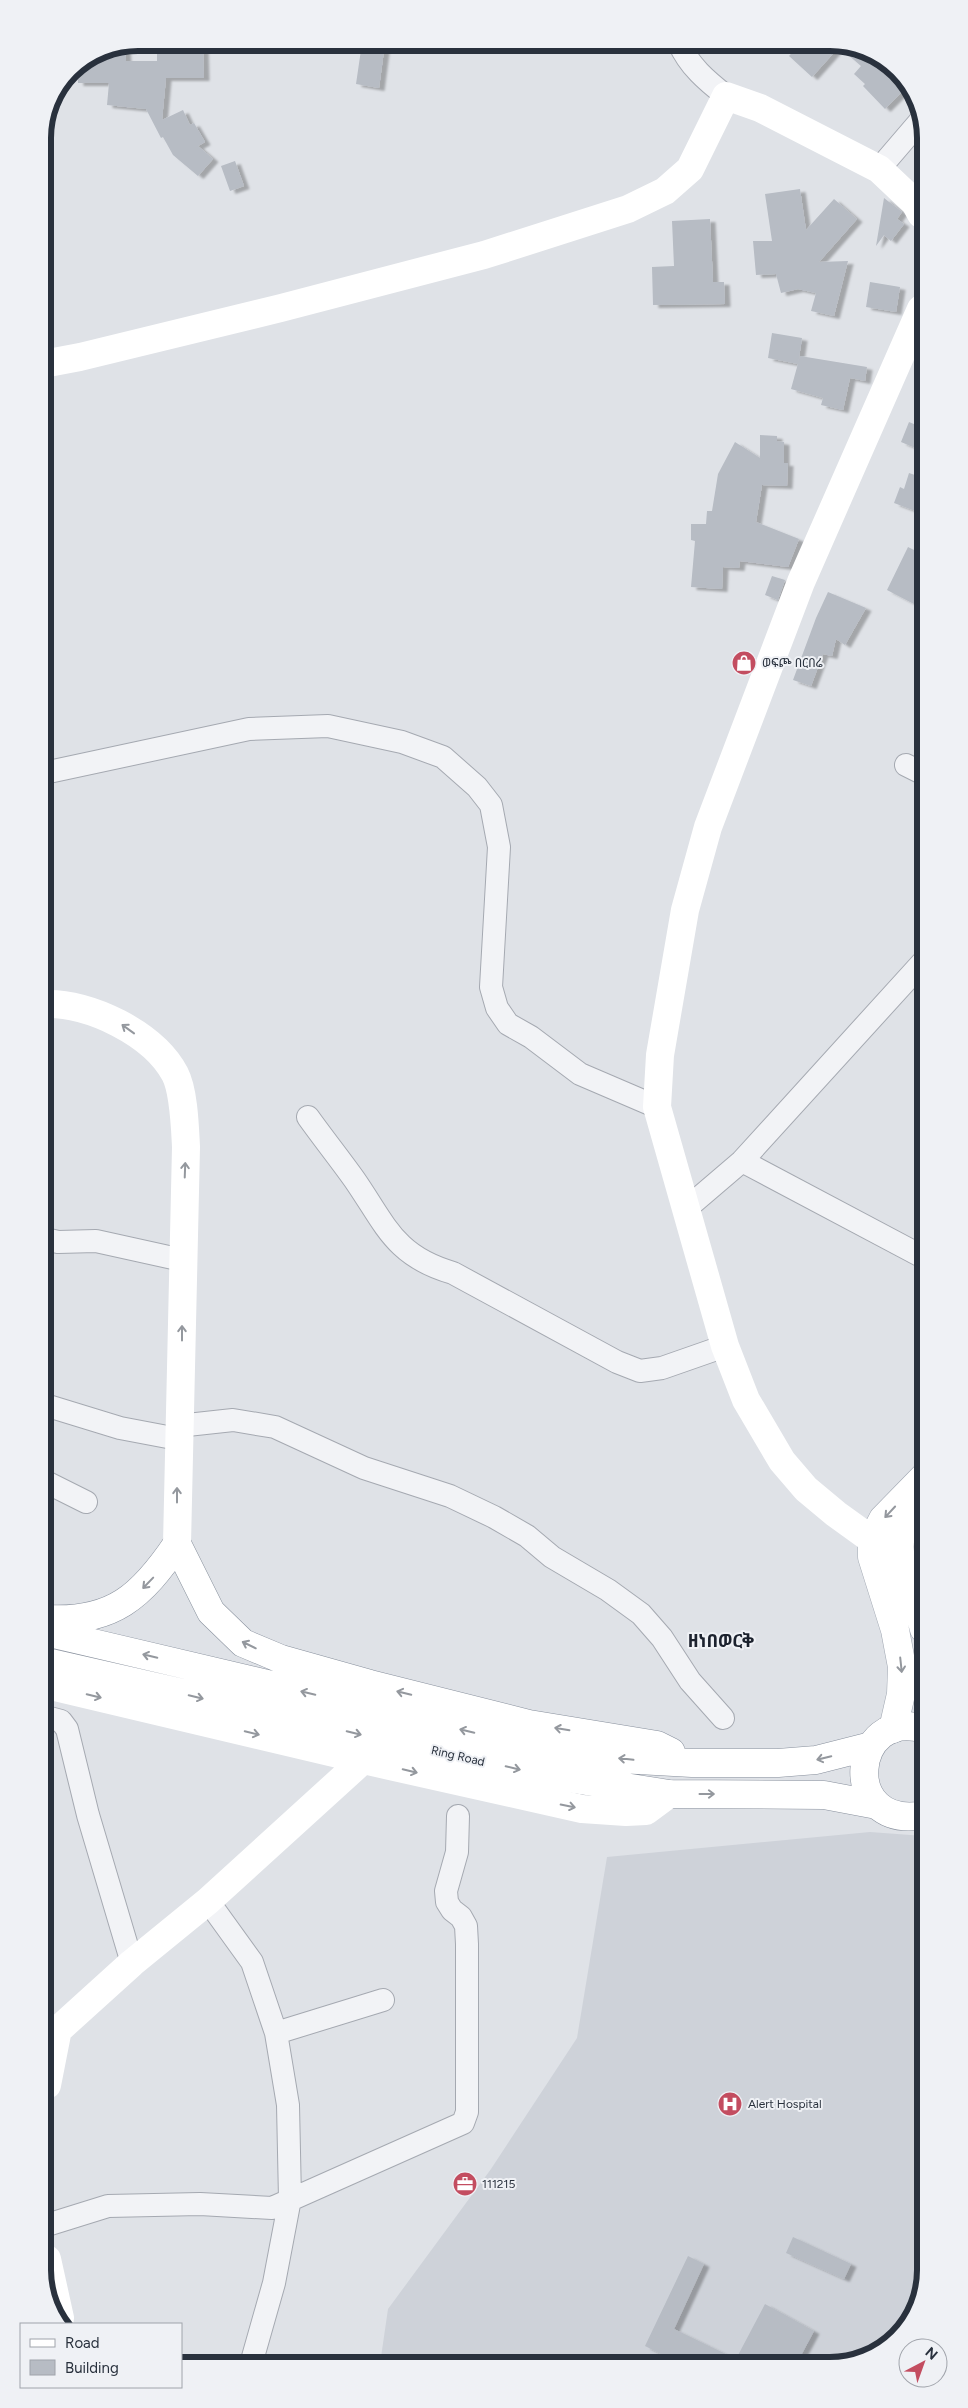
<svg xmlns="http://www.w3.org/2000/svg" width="968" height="2408" font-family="Figtree,'Noto Sans Ethiopic',sans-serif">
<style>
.built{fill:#ced2d9}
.building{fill:#b7bcc4;filter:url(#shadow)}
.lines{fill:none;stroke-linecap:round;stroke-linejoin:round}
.street-casing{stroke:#a5a9b1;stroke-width:24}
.primary-casing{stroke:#a0a7b2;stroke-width:29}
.highway-casing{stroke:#88909d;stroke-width:29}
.street{stroke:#f2f3f6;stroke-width:22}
.secondary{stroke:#fff;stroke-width:28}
.primary{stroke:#fff;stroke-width:28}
.highway{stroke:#fff;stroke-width:28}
.oneway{stroke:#94989e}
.labels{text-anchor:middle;stroke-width:4;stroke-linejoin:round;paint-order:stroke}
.poi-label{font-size:12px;fill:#29313d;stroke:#eff1f5;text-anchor:start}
.street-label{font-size:12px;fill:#29313d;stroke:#eff1f5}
.district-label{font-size:18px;font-weight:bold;fill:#1c222e;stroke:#eff1f5}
.rim{fill:none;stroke:#29313d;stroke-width:6}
</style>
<defs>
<filter id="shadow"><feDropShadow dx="5.5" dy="3" stdDeviation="1" flood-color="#0004"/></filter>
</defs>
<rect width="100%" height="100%" fill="#dfe2e7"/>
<!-- built -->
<path class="built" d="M 870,1832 L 924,1836 L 925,2270 L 906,2328 L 861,2361 L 380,2364 L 388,2309 L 491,2169 L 577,2038 L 607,1857 Z"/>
<!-- building -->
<path class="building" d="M 157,42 L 203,43 L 204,78 L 166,78 L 162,120 L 183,110 L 190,125 L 194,123 L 205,142 L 198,146 L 213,159 L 198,176 L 173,155 L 163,137 L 161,138 L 146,109 L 107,105 L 109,83 L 78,83 L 77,66 L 102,50 L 125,45 L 126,61 L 157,61 Z
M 362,43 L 385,43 L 379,88 L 356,84 Z
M 801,43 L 837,43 L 888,62 L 906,88 L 885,109 L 863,86 L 865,84 L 854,74 L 861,66 L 839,47 L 812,77 L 789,56 Z
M 235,161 L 244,186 L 230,191 L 221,166 Z
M 800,189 L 806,230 L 834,199 L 857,219 L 819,262 L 848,261 L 834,316 L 811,311 L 816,293 L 798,289 L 781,293 L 776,274 L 756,275 L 753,241 L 772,241 L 765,194 Z
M 884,198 L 902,212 L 897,219 L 904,224 L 891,241 L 884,235 L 876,246 Z
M 710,219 L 713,282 L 724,282 L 725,304 L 653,305 L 652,267 L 674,266 L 672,221 Z
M 870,282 L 900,287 L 896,312 L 866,307 Z
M 772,333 L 802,338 L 798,364 L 768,358 Z
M 800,356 L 867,367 L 865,381 L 850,378 L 843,410 L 821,405 L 823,398 L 791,389 Z
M 909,422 L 921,427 L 921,440 L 918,449 L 901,442 Z
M 760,435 L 777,436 L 777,441 L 784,442 L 784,463 L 788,463 L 787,486 L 762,485 L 756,522 L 799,539 L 788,567 L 740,561 L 739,568 L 723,567 L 722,589 L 691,587 L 695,541 L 691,540 L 691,524 L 706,524 L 707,511 L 712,511 L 718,474 L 735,442 L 760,458 Z
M 909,473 L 921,477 L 921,513 L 894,503 L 900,487 L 904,489 Z
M 908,547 L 922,554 L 922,594 L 916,605 L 887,590 Z
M 772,576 L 785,580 L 778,600 L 765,595 Z
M 828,592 L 866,608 L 845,645 L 836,639 L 832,656 L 823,654 L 811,686 L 793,680 L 816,618 Z
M 793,2237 L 851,2264 L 844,2279 L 786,2253 Z
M 688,2256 L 704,2264 L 674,2329 L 736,2359 L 765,2304 L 814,2331 L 798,2361 L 677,2362 L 645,2346 Z"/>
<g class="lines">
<defs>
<path id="street" d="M 679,43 C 689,66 707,81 726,96
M 879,169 L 921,120
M 906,765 L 922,773
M 44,773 L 249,729 L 328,726 L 402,742 L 443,757 L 477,787 L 491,805 L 499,847 L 491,987 L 497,1008 L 508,1024 L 531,1037 L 580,1074 L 657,1107
M 308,1117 C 323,1138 339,1158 354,1179 C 386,1225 394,1256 453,1273 L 617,1362 L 640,1371 L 662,1368 L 725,1346
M 742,1161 L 923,1257
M 687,1208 L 742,1161 L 922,963
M 45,1239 L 58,1242 L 96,1241 L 182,1260
M 45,1405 L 120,1428 L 178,1439
M 178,1426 L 233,1420 L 275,1427 L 364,1468 L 450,1496 L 494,1517 L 527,1536 L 552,1557 L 608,1590 L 641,1614 L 662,1638 L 690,1681 L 723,1718
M 46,1482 L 86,1502
M 46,1717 L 61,1721 L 67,1729 L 88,1815 L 132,1963
M 208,1901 L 252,1962 L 276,2033 L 288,2105 L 290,2199 L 274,2283 L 251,2364
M 276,2033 L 383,2000
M 47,2225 L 108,2206 L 200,2204 L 272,2208 L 463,2123 L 467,2112 L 467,1944 L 466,1926 L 461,1917 L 452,1910 L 447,1902 L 446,1891 L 457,1852 L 458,1816"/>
<path id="primary" d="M 924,1506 C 918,1512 909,1519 905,1526 C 888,1554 917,1601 924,1629
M 893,1729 L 901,1694 L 902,1667 L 895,1630 L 872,1557 L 872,1540 L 883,1519 L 924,1477"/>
<path id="highway" d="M 177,1544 L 211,1612 L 243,1643 L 281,1659 L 370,1684 L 529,1724 L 657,1745 L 671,1752
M 46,1619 C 113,1623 142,1596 177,1544
M 46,1632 L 531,1746 L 620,1759 L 692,1763 L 778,1763 L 816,1760 L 871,1746
M 46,1662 L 535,1773 L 669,1794 L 824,1795 L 877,1805
M 924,1729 C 851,1706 838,1831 924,1815"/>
</defs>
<!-- street casing -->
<use href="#street" class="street-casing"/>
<!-- primary casing -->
<use href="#primary" class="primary-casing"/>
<!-- highway casing -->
<use href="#highway" class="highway-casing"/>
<!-- street -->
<use href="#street" class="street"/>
<!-- secondary -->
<path class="secondary" d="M 43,364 L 80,357 L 281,308 L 484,255 L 628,209 L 665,191 L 690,169 L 726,96 L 760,108 L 879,169 L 915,203 L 921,214
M 45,1004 C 89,1002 154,1034 175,1074 C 184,1091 185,1128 186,1147 L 177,1544
M 894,1547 L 872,1540 L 836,1514 L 806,1489 L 782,1461 L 746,1400 L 725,1346 L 657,1107 L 660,1055 L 685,910 L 708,827 L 801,582 L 921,309
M 46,1685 L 363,1760 L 582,1809 L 626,1812 L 646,1811 L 669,1794
M 47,2040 L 132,1963 L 208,1901 L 363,1760
M 47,2085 L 58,2029
M 47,2259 L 60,2318"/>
<!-- primary -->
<use href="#primary" class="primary"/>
<!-- highway -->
<use href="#highway" class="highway"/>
</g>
<!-- one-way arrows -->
<defs><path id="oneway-shaft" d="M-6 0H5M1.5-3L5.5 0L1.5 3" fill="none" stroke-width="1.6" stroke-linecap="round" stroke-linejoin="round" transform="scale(1.25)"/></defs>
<g class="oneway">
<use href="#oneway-shaft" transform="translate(128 1029) rotate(-144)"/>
<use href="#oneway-shaft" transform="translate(185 1170) rotate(-88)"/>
<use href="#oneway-shaft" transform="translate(182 1333) rotate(-90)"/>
<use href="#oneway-shaft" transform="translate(177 1495) rotate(-90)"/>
<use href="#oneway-shaft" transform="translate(890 1512) rotate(133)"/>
<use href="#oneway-shaft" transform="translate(148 1583) rotate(134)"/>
<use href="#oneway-shaft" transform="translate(249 1645) rotate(-154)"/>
<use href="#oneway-shaft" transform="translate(150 1656) rotate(-167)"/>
<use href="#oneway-shaft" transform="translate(901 1665) rotate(84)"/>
<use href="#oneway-shaft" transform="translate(308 1693) rotate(-167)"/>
<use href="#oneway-shaft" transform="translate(404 1693) rotate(-166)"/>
<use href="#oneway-shaft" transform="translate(94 1696) rotate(13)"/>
<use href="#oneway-shaft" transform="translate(196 1697) rotate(13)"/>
<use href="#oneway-shaft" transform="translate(562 1729) rotate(-171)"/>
<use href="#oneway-shaft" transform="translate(467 1731) rotate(-167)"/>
<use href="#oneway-shaft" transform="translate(252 1733) rotate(14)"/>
<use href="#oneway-shaft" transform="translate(354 1733) rotate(13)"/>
<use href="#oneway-shaft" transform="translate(824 1758) rotate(166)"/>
<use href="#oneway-shaft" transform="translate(626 1759) rotate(-174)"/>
<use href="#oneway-shaft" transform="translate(513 1768) rotate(13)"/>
<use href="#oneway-shaft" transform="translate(410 1771) rotate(13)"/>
<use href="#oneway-shaft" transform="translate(707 1794)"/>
<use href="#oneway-shaft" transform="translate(568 1806) rotate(11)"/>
</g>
<!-- icons -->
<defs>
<symbol id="shop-disc" viewBox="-11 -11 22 22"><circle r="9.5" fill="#c34d60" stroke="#eff1f5"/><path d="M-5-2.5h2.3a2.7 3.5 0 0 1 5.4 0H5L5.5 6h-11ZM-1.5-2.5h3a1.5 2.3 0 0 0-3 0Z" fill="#fff"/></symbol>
<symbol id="hospital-disc" viewBox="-11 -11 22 22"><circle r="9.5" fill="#c34d60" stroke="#eff1f5"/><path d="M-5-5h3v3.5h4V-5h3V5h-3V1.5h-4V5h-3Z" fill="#fff"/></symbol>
<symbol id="office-disc" viewBox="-11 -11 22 22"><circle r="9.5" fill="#c34d60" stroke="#eff1f5"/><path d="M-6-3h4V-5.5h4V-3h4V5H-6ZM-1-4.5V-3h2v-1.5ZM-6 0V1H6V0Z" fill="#fff"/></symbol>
</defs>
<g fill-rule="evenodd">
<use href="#shop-disc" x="730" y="649" width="28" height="28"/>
<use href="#hospital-disc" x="716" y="2090" width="28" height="28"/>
<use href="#office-disc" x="451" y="2170" width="28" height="28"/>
</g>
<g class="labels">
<!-- poi labels -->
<g class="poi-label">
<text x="762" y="667">ወፍጮ በርበሬ</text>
<text x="748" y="2108">Alert Hospital</text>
<text x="482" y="2188">111215</text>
</g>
<!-- street labels -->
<g class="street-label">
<text transform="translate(458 1756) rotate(13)" y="4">Ring Road</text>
</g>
<!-- district labels -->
<g class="district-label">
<text x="721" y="1647">ዘነበወርቅ</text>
</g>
</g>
<!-- crop -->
<path d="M0 0H968V2408H0ZM138 51H830A87 87 0 0 1 917 138V2270A87 87 0 0 1 830 2357H138A87 87 0 0 1 51 2270V138A87 87 0 0 1 138 51Z" fill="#eff1f5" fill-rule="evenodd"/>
<path class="rim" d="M138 51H830A87 87 0 0 1 917 138V2270A87 87 0 0 1 830 2357H138A87 87 0 0 1 51 2270V138A87 87 0 0 1 138 51Z"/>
<!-- legend -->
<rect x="20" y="2323" width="162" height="65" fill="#eff1f5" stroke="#a0a4ab"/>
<rect x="30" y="2339" width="25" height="8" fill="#ffffff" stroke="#a0a4ab"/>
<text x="65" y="2348" font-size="15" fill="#29313d">Road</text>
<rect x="30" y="2360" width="25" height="15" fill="#b7bcc4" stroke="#a0a4ab"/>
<text x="65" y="2373" font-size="15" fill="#29313d">Building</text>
<!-- north arrow -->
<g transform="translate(923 2363) rotate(41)"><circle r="24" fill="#eff1f5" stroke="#a0a4ab"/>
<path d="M0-4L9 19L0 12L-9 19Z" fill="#c34d60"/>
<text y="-8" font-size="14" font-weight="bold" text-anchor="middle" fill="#29313d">N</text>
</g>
</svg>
